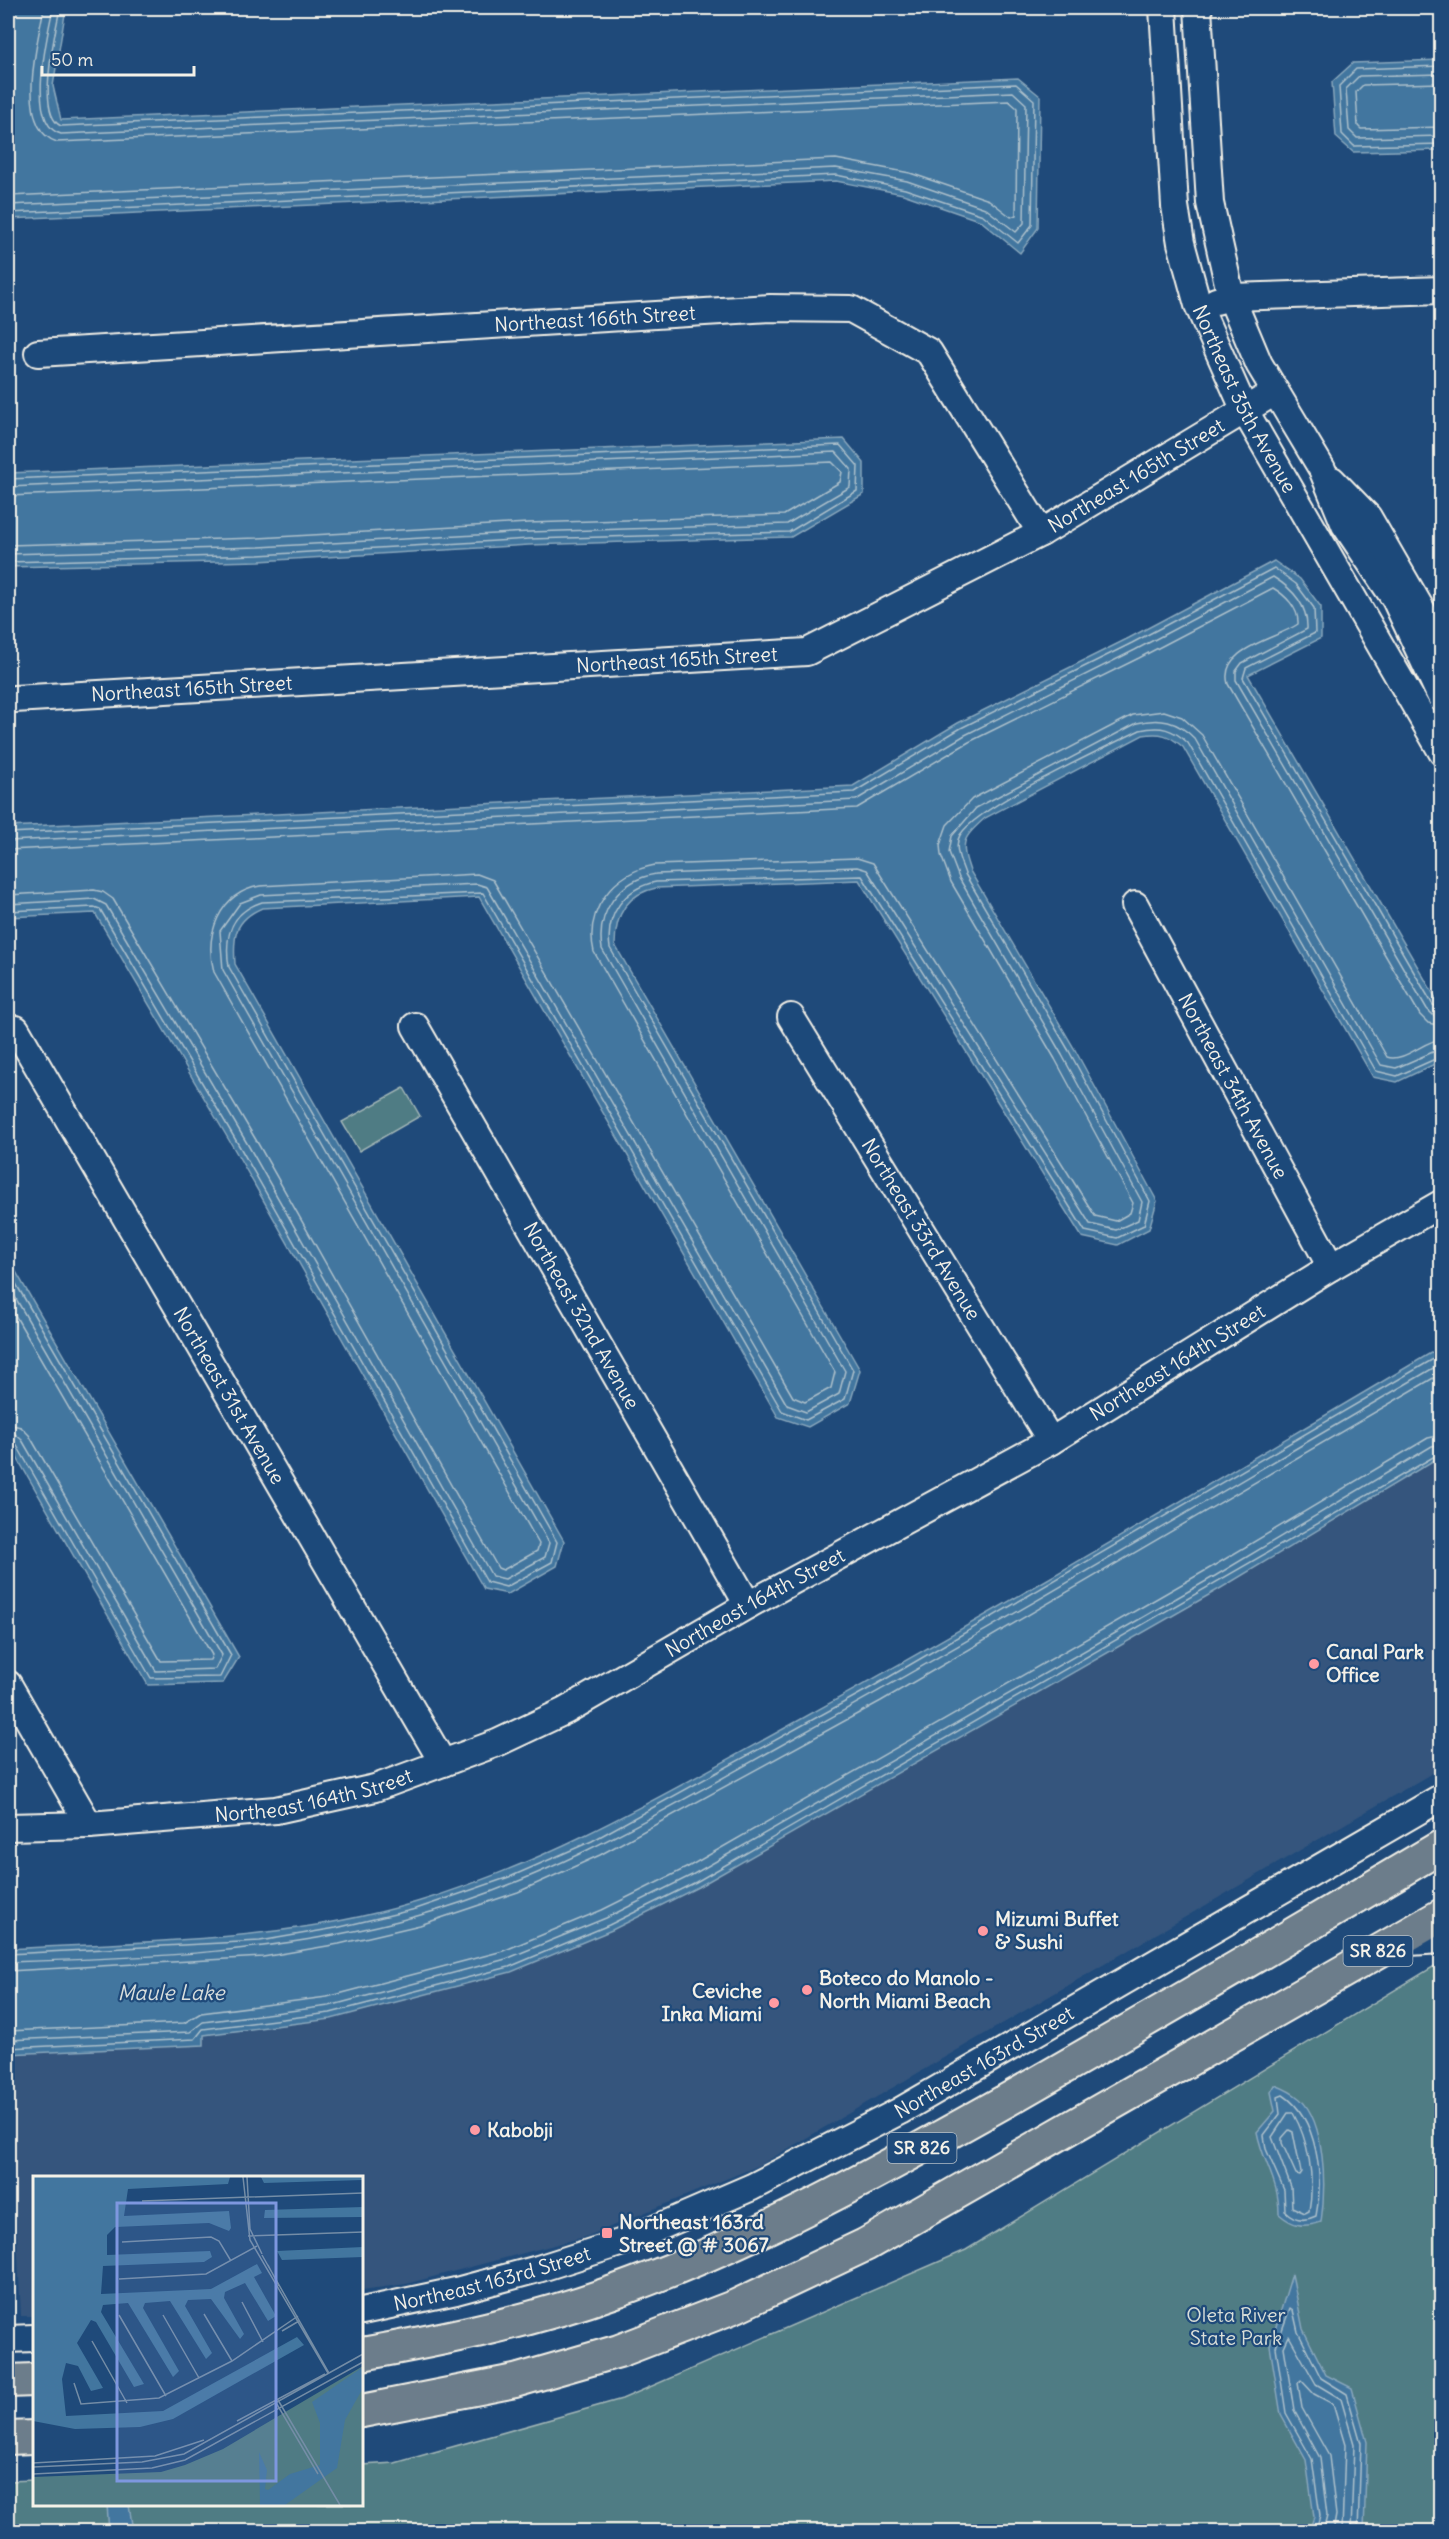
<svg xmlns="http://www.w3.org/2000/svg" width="1449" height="2539" font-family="Delius,sans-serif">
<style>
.built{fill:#34557d}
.green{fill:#4f7b84;stroke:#a2b6b6;stroke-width:1.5}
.water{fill:#42769f;stroke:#89a7bc;stroke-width:1.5}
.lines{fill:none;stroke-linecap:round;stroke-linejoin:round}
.shore{stroke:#adc0cb;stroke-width:1.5}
.minor-casing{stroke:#f4f1e8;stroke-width:30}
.major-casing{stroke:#f4f1e8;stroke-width:36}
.minor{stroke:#1f4a7a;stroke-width:26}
.major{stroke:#6c7d8b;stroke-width:32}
.poi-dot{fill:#ff9aa2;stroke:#1f4a7a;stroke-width:2}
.labels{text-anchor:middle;stroke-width:4.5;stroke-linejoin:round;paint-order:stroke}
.shield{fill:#1f4a7a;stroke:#b4bfc7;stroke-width:1.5}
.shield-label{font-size:18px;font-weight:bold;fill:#f4f1e8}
.street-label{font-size:20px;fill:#f4f1e8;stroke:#1f4a7a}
.poi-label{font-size:20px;font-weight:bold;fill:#f4f1e8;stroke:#1f4a7a;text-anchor:start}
.park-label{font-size:20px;fill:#dbdfd9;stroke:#1f4a7a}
.water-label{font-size:21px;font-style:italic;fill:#d9dfdd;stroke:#1f4a7a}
.inset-road{fill:none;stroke:#748da6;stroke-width:1.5}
.view{fill:#7e97df;fill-opacity:0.15;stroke:#7e97df;stroke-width:3}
.inset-edge{fill:none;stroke:#f4f1e8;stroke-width:3}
</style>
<rect width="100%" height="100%" fill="#1f4a7a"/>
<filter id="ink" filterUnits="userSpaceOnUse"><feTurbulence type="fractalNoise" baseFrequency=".0167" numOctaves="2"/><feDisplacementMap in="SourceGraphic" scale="12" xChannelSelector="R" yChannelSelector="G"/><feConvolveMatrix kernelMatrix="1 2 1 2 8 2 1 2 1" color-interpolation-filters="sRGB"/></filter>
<g filter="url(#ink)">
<!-- built -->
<path class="built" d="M 1441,1456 L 1441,1768 L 760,2165 L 588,2236 L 406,2284 L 362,2290 L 362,2178 L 34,2178 L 34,2316 L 21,2316 L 8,2054 L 204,2045 L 204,2035 L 331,2019 L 511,1972 L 612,1930 L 698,1887 L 1221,1588 Z"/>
<!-- green -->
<path class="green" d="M 404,1088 L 420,1116 L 359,1151 L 342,1122 Z
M 1441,1962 L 1441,2531 L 8,2532 L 8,2481 L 34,2480 L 34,2504 L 362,2504 L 362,2465 L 395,2463 L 622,2399 L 966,2250 Z"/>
<!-- water -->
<path class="water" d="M 8,8 L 66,8 L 53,86 L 61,120 L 1018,78 L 1040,96 L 1038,228 L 1020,253 L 981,221 L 903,194 L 836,181 L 8,219 Z
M 1441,60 L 1441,150 L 1353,152 L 1336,137 L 1332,82 L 1353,63 Z
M 844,439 L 864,463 L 864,494 L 791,537 L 529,545 L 259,561 L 8,567 L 8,473 Z
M 1274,561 L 1300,579 L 1321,607 L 1321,638 L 1248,675 L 1441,1007 L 1441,1061 L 1397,1082 L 1373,1077 L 1183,747 C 1169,735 1161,732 1143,735 L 985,818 C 962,839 960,842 970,871 L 1074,1048 L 1157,1201 L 1149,1229 L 1118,1245 L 1082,1237 L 859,880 L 656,888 C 626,894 615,916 615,945 L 860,1370 L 850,1403 L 808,1427 L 778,1417 L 479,897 L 262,908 C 234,920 233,937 235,964 L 564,1541 L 557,1566 L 508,1594 L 484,1589 L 236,1152 L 95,913 L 8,917 L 8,827 L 853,786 L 958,723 L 1129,638 Z
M 8,1258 L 239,1657 L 223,1683 L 148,1685 L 8,1442 Z
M 1441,1347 L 1441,1456 L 1221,1588 L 698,1887 L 612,1930 L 511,1972 L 331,2019 L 204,2035 L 204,2045 L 8,2054 L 8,1949 C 145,1941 284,1942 417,1902 C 553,1861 672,1790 796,1722 C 1014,1602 1227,1473 1441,1347 Z
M 1275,2085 C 1283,2088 1293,2093 1300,2099 C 1326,2123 1326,2189 1321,2222 C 1303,2228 1293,2226 1279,2214 C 1279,2179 1263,2164 1257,2132 L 1275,2111 L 1271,2092 Z
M 1292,2274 L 1303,2329 L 1326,2375 L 1352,2388 L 1367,2442 L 1364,2531 L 1309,2531 L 1314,2517 L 1306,2460 L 1281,2415 L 1270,2346 Z
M 107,2505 L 129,2505 L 133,2531 L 109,2531 Z"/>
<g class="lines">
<!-- shore -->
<path class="shore" d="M 1442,66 L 1356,69 L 1339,86 L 1342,134 L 1354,146 L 1442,144
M 1442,74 L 1359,76 L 1346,89 L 1349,130 L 1357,138 L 1442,136
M 1442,83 L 1363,85 L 1356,92 L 1358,126 L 1361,129 L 1442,127
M 8,196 L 836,159 L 910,173 L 989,200 L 1011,217 L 1016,215 L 1017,108 L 1009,101 L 57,142 C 14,129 38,39 44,8
M 8,205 L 836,168 L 907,181 L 985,208 L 1016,232 L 1024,223 L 1026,104 L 1013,92 L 61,134 C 25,124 48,33 53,8
M 8,213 L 836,175 L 905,189 L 983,215 L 1018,243 L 1032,225 L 1034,100 L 1016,84 L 61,126 C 35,114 56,30 60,8
M 8,479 L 840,445 L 858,466 L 857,491 L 789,532 L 529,539 L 259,555 L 8,562
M 8,487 L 836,452 L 851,469 L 850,487 L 787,524 L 529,532 L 259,547 L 8,554
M 8,496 L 832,462 L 842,472 L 840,482 L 784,515 L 528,523 L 258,538 L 8,545
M 8,833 L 854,792 L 961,728 L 1132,643 L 1274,568 L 1296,584 L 1314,608 L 1315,633 L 1246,668 L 1243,678 L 1433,1005 L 1442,1009
M 8,841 L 856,800 L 965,735 L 1135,650 L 1273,577 C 1293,589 1308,605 1307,629 L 1242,663 L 1236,671 L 1236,680 L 1427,1009 L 1433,1015 L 1442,1017
M 8,850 L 857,808 L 969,742 L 1139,658 L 1273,588 C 1285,595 1299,608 1298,624 C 1277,639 1218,648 1228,684 L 1420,1015 L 1428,1023 L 1442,1026
M 8,895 L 94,890 L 103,892 L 113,899 L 256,1140 L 498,1568 L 503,1570 L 537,1551 L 539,1544 L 214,972 C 204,935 219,893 260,886 L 477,874 L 493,880 L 793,1397 L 805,1402 L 831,1388 L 835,1372 L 594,952 C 584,910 614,872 655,865 L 857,858 L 873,863 L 1095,1216 L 1116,1221 L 1130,1213 L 1133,1203 L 1055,1059 L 951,882 L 941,855 L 940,845 L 947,825 L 972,799 L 1133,715 L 1164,711 L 1182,717 L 1202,735 L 1387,1057 C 1404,1063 1424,1040 1442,1039
M 8,904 L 94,899 L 106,905 L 248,1145 L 492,1576 L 505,1579 L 545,1557 L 549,1543 L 223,970 L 220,931 L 240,903 L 261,895 L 477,884 L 487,887 L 787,1405 L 806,1412 L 839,1394 L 845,1371 L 602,949 C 596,912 619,880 656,874 L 857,867 L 867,870 L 1090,1224 L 1116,1230 L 1138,1220 L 1142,1202 L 1062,1055 L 959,878 L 949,852 L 952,836 L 976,808 L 1137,723 C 1160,717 1178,721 1195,739 L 1381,1065 L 1396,1068 L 1442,1048
M 8,911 L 94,907 L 100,909 L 241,1149 L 487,1582 L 506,1587 L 552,1562 L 557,1542 L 229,967 C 224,937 230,912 262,902 L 483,893 L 782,1411 L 806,1420 L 845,1399 L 853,1370 L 610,948 C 605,915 624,888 656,882 L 862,876 L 1085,1231 L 1117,1238 L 1144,1225 L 1150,1201 L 1069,1051 L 965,874 C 961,862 953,847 960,835 C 979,805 1103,749 1140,730 C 1161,725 1173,729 1188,743 L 1376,1071 L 1397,1076 L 1442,1056
M 8,1270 L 231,1655 L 220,1677 L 151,1678 L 16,1444 L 8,1441
M 8,1285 L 222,1655 L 215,1669 L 156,1671 L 22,1440 L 15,1434 L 8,1433
M 8,1303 L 212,1655 L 210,1660 L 161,1661 L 29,1435 L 21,1427 L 8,1424
M 8,1954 L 260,1941 L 336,1928 L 416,1909 L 512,1876 L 592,1841 L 872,1687 L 1442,1354
M 8,1962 C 145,1958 284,1953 417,1916 C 553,1879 673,1805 796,1737 C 1014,1617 1227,1488 1442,1363
M 8,1971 L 263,1957 L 339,1944 L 420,1925 L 518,1892 L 600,1855 L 881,1701 L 1442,1373
M 8,2031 L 184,2023 L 201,2013 L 327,1997 L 503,1951 L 602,1910 L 688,1867 L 1210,1568 L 1428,1438 L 1442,1435
M 8,2040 L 190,2032 L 203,2022 L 329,2006 L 506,1959 L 606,1918 L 692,1875 L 1215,1576 L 1432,1446 L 1442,1444
M 8,2048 L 195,2039 L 203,2029 L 330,2013 L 509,1967 L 609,1925 L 696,1882 L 1442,1452
M 1283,2095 C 1318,2118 1324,2178 1316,2216 C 1304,2222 1294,2220 1285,2211 L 1284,2190 L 1266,2149 L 1264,2135 L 1280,2114 L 1278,2097 Z
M 1288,2113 L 1293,2113 C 1309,2141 1315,2178 1309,2211 L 1305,2213 L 1292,2207 L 1291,2187 L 1272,2137 Z
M 1289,2130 L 1293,2132 L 1301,2172 L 1299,2175 L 1296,2174 L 1282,2143 L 1282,2138 Z
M 1316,2532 L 1320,2516 L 1312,2459 L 1286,2413 L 1276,2347 L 1290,2308 L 1293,2310 L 1298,2332 L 1321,2378 L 1347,2394 L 1361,2443 L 1358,2532
M 1323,2532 L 1327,2516 L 1320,2458 L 1294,2410 L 1284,2347 L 1289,2336 L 1316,2384 L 1341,2399 L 1354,2444 L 1351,2532
M 1333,2532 L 1336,2515 L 1329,2456 L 1302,2408 L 1298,2383 L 1301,2380 L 1314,2394 L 1333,2404 L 1345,2445 L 1342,2532"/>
<defs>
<g id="minor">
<path id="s1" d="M 1163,8 L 1175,206 L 1181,243 L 1198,305 L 1245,411 L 1442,752"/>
<path d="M 1198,8 L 1210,203 L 1231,297 L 1259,364 L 1322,469 L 1345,525 L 1395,599 L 1442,699"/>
<path d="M 1216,301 L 1231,297 L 1442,290"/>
<path id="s2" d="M 38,353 L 770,308 L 851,309 L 929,352 L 1041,533"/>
<path d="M 1332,480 L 1368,517 L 1442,645"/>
<path id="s3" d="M 14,699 L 807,652 L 1041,533 L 1275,392"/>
<path id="s4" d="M 1135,905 L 1331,1267"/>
<path id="s5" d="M 791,1017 L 1051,1441"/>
<path id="s6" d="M 415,1026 L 748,1605"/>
<path id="s7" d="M 16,1029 L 443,1763"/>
<path d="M 8,1684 L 89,1825"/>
<path id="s8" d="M 8,1827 L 89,1825 L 276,1810 L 375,1788 L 497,1743 L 565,1711 L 748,1605 L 1051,1441 L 1331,1267 L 1442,1203"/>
<path d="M 1393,1943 L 1442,1940"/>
<path id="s9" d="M 362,2311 L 456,2291 L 538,2269 L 629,2240 L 752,2187 L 900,2111 L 1442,1797"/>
<path d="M 8,2339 L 34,2338"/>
</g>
<path id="major" d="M 362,2354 C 446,2339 532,2321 613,2292 C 752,2243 881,2171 1009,2099 C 1154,2016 1298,1932 1442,1846
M 8,2381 L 34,2380
M 362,2411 L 515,2381 L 619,2351 L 736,2306 L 865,2245 L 1442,1915
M 8,2438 L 34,2437"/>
</defs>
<!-- minor casing -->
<use href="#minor" class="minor-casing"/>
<!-- major casing -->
<use href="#major" class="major-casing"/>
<!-- minor -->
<use href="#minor" class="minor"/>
<!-- major -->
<use href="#major" class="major"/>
</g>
</g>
<!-- markers -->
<g class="poi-dot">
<circle cx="1314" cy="1664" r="6"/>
<circle cx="983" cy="1931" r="6"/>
<circle cx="807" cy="1990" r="6"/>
<circle cx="774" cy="2003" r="6"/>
<circle cx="475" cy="2130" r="6"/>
<rect x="601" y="2227" width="12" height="12" rx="3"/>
</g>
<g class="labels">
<!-- shield labels -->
<g class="shield">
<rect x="1343.5" y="1936" width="69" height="30" rx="4.5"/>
<rect x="887.5" y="2133" width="69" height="30" rx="4.5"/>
</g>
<g class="shield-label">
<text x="1378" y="1957">SR 826</text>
<text x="922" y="2154">SR 826</text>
</g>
<!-- street labels -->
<g class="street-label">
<text dy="7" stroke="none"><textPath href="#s2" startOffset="558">Northeast 166th Street</textPath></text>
<text dy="7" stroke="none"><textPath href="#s1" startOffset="405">Northeast 35th Avenue</textPath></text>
<text dy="7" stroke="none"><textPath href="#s3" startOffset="1168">Northeast 165th Street</textPath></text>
<text dy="7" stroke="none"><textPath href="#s3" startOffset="664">Northeast 165th Street</textPath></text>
<text dy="7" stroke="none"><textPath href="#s3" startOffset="178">Northeast 165th Street</textPath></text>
<text dy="7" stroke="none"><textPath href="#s4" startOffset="206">Northeast 34th Avenue</textPath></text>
<text dy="7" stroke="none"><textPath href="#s5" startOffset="249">Northeast 33rd Avenue</textPath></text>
<text dy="7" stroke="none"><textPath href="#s6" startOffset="334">Northeast 32nd Avenue</textPath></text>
<text dy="7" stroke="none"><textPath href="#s8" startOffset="1280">Northeast 164th Street</textPath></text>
<text dy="7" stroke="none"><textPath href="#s7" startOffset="424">Northeast 31st Avenue</textPath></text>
<text dy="7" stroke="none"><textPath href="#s8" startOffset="794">Northeast 164th Street</textPath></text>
<text dy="7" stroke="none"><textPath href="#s8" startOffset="308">Northeast 164th Street</textPath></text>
<text dy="7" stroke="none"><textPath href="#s9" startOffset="674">Northeast 163rd Street</textPath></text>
<text dy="7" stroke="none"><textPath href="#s9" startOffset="134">Northeast 163rd Street</textPath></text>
</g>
<!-- poi labels -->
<g class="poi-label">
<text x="1326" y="1659">Canal Park<tspan x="1326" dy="23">Office</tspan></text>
<text x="995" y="1926">Mizumi Buffet<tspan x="995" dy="23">&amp; Sushi</tspan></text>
<text x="819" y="1985">Boteco do Manolo -<tspan x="819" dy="23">North Miami Beach</tspan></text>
<text x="762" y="1998" text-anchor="end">Ceviche<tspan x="762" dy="23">Inka Miami</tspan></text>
<text x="487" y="2137">Kabobji</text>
<text x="619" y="2229">Northeast 163rd<tspan x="619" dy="23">Street @ # 3067</tspan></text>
</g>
<!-- park labels -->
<g class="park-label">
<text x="1236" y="2322">Oleta River<tspan x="1236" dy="23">State Park</tspan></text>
</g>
<!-- water labels -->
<g class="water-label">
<text x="171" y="2000">Maule Lake</text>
</g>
</g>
<!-- overview -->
<g transform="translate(33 2176)">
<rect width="330" height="330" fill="#1f4a7a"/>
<path d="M 330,190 L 330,329 L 0,329 L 0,301 L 128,296 L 152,289 L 190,273 Z" fill="#4f7b84"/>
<path d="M 0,1 L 197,1 L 195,8 L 95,13 L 91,40 L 196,35 L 198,52 L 196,55 L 176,47 L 82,51 L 74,59 L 74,79 L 177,75 L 179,81 L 171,86 L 70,90 L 68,118 L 178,113 L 224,88 L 229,97 L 221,101 L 243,140 L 235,145 L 212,107 L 192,116 L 191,122 L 211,158 L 207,163 L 178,123 L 155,124 L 152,130 L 179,177 L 173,183 L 137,125 L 112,127 L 110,132 L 146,195 L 140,201 L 95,127 L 70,129 L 68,136 L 111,208 L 101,211 L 63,146 L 58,144 L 44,167 L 70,212 L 58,215 L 45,190 L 33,187 L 29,203 L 33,240 L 130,235 L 264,161 L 271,169 L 140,243 L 107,251 L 42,253 L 0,245 ZM 228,1 L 330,1 L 330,4 L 231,7 ZM 330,31 L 330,41 L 231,42 L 232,34 ZM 330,71 L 330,81 L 249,84 L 244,75 ZM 330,191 L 330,212 L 312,244 L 304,292 L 252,329 L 227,329 L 226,276 L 234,294 L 232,313 L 235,314 L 257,298 L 287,289 L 287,247 L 279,226 Z" fill="#42769f"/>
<path class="inset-road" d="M 210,1 L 217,64 L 295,197M 214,1 L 217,53 L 229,78M 109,25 L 330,17M 215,60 L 330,56M 89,66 L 178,61 L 186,65 L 198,85M 229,79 L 296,197M 235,89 L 246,110M 86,103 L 173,98 L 224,70M 209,126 L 230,166M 171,138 L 199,185M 86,139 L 133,220M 130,139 L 166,202M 249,155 L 266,145M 59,165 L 94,227M 41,207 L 48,228 L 126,222 L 199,185 L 265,140M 245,224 L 307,329M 242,225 L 285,298M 204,245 L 292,198M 0,287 L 122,280 L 171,264M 0,291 L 109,286 L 151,278 L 330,178M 0,298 L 119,292 L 152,284 L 330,186"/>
<path class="view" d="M 84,27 L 243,27 L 243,305 L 84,305 Z"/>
<rect width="330" height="330" class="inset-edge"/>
</g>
<!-- margin -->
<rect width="1449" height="2539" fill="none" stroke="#1f4a7a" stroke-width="30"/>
<rect x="15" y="15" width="1419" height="2509" fill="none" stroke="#f4f1e8" stroke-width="2" filter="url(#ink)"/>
<!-- scale -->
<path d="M42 66v9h152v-9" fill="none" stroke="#f4f1e8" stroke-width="3"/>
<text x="51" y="66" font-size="18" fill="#f4f1e8" stroke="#1f4a7a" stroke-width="4.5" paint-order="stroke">50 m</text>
</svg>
